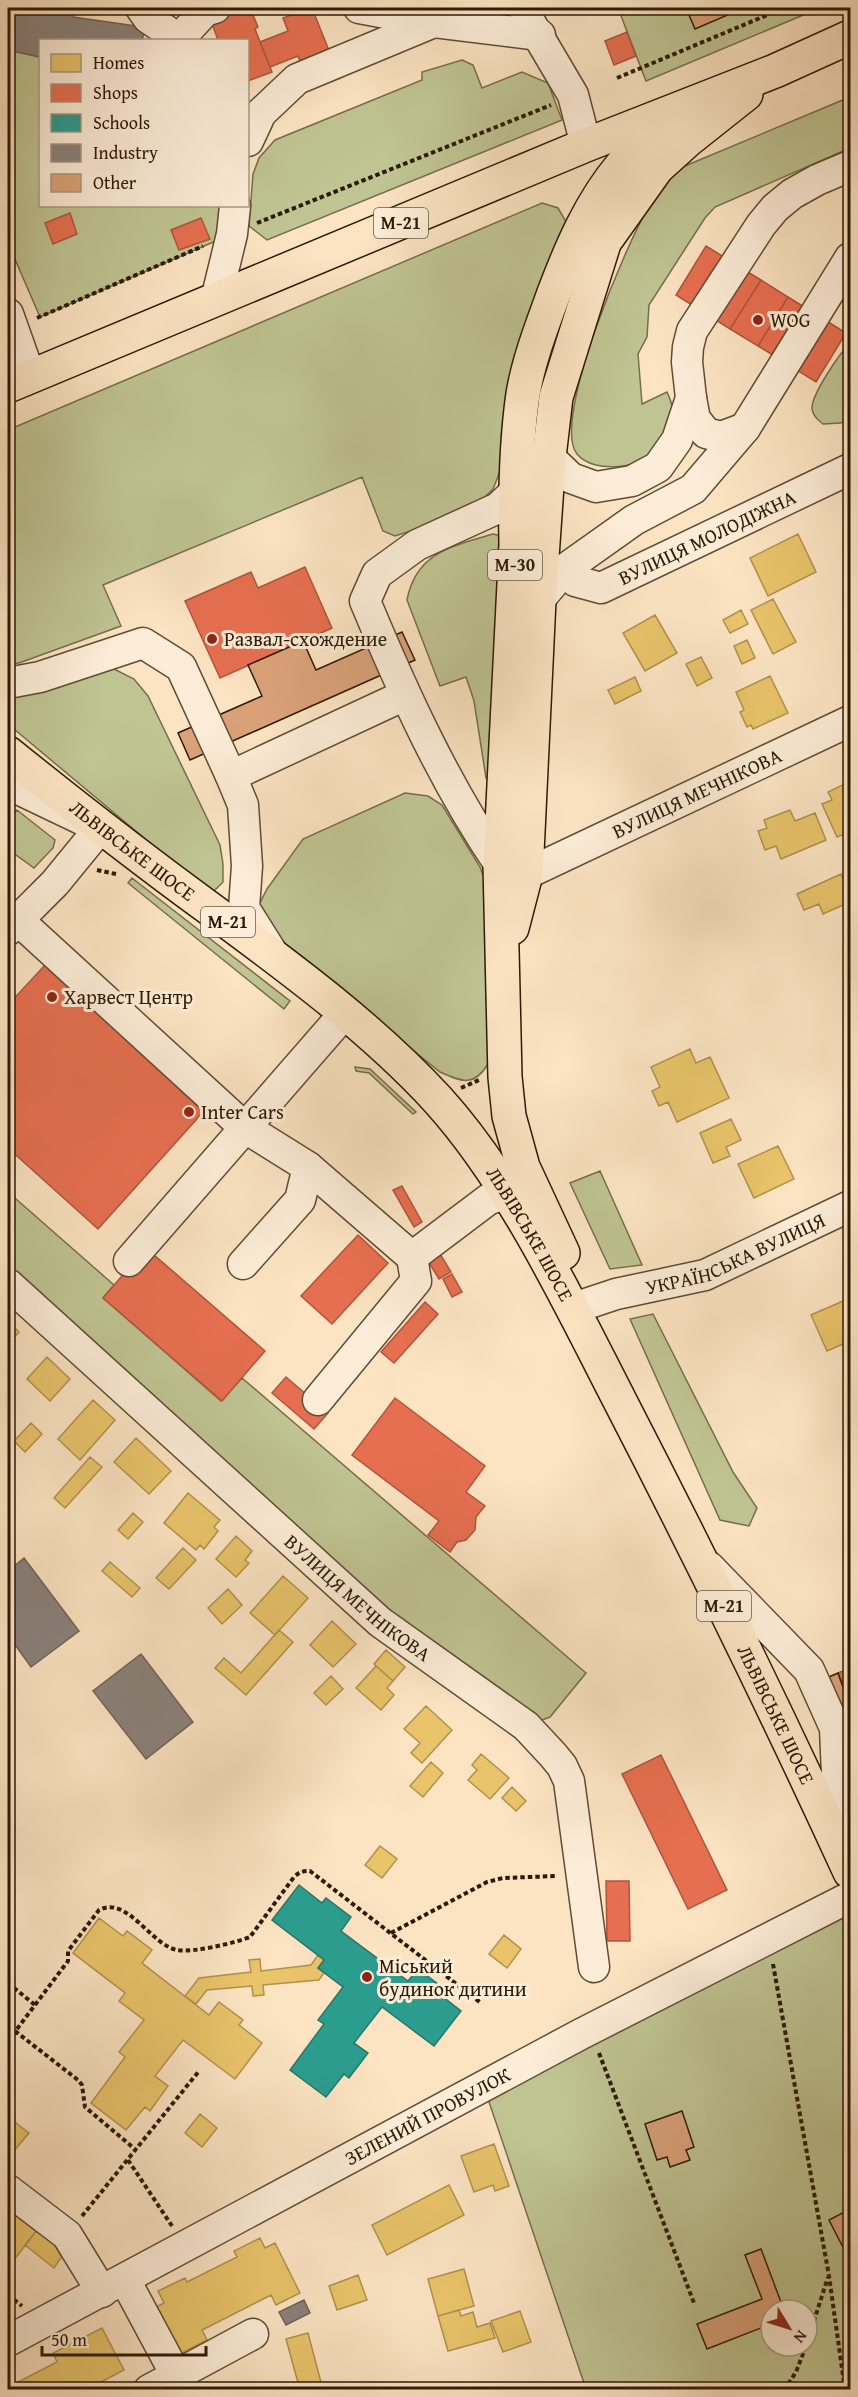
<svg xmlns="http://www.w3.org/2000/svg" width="858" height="2397" font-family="'Gentium Book Plus',serif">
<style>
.green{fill:#c0c493;stroke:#766e4c;stroke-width:1.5;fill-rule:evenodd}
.homes{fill:#e9c46a;stroke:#b0914c;stroke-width:1.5}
.shops{fill:#e76f51;stroke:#af553a;stroke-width:1.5}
.schools{fill:#2a9d8f;stroke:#2b7566;stroke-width:1.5}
.industry{fill:#8a817c;stroke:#6e6258;stroke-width:1.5}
.building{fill:#dba279;stroke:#2c1905;stroke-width:1.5}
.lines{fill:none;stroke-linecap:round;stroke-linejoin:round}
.minor-casing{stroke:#604c34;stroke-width:33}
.highway-casing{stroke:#2c1905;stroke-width:36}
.path{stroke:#2c1905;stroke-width:4;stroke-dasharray:4.5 3;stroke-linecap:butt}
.minor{stroke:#fdedd8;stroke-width:30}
.highway{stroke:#fce4c3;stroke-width:33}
.poi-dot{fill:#8f2418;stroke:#fdedd8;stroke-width:2}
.labels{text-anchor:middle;stroke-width:6;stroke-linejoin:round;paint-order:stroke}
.shield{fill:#fdedd8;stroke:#6b5944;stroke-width:1.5}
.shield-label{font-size:18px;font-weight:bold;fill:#2c1905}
.poi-label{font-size:20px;fill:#2c1905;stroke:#fdedd8;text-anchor:start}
.street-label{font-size:20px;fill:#2c1905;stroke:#fdedd8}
</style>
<rect width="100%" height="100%" fill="#fce4c3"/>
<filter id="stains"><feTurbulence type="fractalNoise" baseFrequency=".00333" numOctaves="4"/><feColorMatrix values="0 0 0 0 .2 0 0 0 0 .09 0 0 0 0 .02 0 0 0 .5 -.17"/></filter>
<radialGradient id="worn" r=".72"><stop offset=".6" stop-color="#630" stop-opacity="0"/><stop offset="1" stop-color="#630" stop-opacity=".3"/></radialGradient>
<!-- green -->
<path class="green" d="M 618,8 L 820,8 L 646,81 Z
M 8,50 L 40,57 L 40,206 L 235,206 L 232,234 L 40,317 L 8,243 Z
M 462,60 L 473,65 L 482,88 L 522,72 L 548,83 L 562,120 L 267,240 L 249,226 L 253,174 L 259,158 L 275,140 L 422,80 L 422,72 Z
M 850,97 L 850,148 L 715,207 L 705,218 L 649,305 L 647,337 L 638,354 L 642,404 L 667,392 C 670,399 674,407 672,414 C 671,420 664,443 660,448 C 644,468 594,475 577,454 C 550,421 630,233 654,198 C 663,185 672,175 685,166 Z
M 542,203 L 558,208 L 568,225 L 504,461 L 493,489 L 470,512 L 395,536 L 383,531 L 362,477 L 103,585 L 121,626 L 19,663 L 8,664 L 8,430 Z
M 850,343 L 850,417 L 841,423 L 823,424 C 818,420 813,416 812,409 C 811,395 840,353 850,343 Z
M 493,534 L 502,536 L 493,783 L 486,778 L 474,701 L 466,677 L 440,686 L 407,600 C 416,552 453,546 493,534 Z
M 114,669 L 134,679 L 148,696 L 220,845 L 223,864 L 223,882 L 211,894 L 8,724 L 8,699 L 94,671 Z
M 405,793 L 428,796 L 442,805 L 480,867 L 491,896 L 488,1064 C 474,1087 462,1082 440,1072 L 265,931 L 259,915 L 260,903 L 267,889 L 303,839 Z
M 17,810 L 55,840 L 53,848 L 34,868 L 8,849 L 8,822 Z
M 132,878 L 290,1001 L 284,1009 L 128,883 Z
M 355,1067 L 370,1069 L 416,1112 L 413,1114 L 369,1073 L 356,1071 Z
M 600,1171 L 642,1265 L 610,1269 L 570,1183 Z
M 8,1192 L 114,1285 L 103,1298 L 221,1401 L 242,1378 L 586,1673 L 550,1717 L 526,1726 L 397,1636 L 8,1284 Z
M 653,1314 L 733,1472 L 757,1508 L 749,1526 L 720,1520 L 630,1319 Z
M 850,1901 L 850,2389 L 586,2389 L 484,2087 ZM 771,2310 L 807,2310 L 807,2346 L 771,2346 Z"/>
<!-- homes -->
<path class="homes" d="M 798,534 L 816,572 L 768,596 L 750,558 Z
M 773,599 L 796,642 L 773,654 L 751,610 Z
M 741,610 L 748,624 L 730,633 L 723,620 Z
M 655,615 L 677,653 L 645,671 L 623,633 Z
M 747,640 L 755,658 L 742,664 L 734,646 Z
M 701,657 L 712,678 L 697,686 L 686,664 Z
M 770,676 L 788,713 L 753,729 L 751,725 L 747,727 L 740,712 L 744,710 L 736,692 Z
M 635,677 L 641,691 L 615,704 L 608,690 Z
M 850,771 L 850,832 L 837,837 L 822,804 L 832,800 L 828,792 L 849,782 L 845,773 Z
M 790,810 L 795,821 L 815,813 L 826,840 L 781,859 L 776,846 L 765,850 L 758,831 L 767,828 L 764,820 Z
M 841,874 L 850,897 L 850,902 L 823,914 L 819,904 L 804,910 L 797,894 Z
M 690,1049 L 696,1063 L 710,1057 L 729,1098 L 677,1122 L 668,1102 L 659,1106 L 652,1091 L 660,1087 L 651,1067 Z
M 731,1119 L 741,1140 L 726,1147 L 730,1156 L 713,1163 L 700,1133 Z
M 778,1146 L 794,1179 L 754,1198 L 738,1164 Z
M 850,1298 L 850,1341 L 827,1351 L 811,1315 Z
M 8,1321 L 19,1332 L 8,1345 Z
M 47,1357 L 70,1379 L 50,1401 L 27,1379 Z
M 93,1400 L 115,1420 L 80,1460 L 58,1439 Z
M 31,1423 L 42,1434 L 25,1452 L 14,1441 Z
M 136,1438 L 171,1471 L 149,1494 L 114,1462 Z
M 90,1457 L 102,1467 L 65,1508 L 54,1498 Z
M 188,1493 L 220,1520 L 214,1527 L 218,1531 L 204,1549 L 200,1545 L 196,1550 L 164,1523 Z
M 133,1513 L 143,1522 L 128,1539 L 118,1530 Z
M 236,1536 L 252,1551 L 245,1560 L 249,1563 L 236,1577 L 216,1559 Z
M 183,1548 L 196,1560 L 169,1589 L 156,1578 Z
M 110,1562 L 140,1588 L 132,1597 L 102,1571 Z
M 283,1576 L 308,1598 L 275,1635 L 250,1613 Z
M 228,1589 L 242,1605 L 222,1624 L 208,1608 Z
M 332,1621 L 356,1644 L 333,1667 L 310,1645 Z
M 279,1630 L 293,1642 L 246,1695 L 215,1668 L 224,1658 L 241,1673 Z
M 386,1650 L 405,1667 L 393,1681 L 374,1664 Z
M 376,1666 L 393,1681 L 387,1688 L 394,1695 L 381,1710 L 356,1688 Z
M 331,1676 L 343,1689 L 326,1705 L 314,1693 Z
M 426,1706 L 452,1730 L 422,1763 L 411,1753 L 420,1743 L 404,1729 Z
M 481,1754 L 509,1778 L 490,1799 L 468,1780 L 477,1770 L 472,1765 Z
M 431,1762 L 443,1773 L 423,1797 L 410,1786 Z
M 512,1787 L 526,1801 L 516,1811 L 502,1798 Z
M 380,1846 L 397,1859 L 382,1878 L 365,1865 Z
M 99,1918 L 123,1936 L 127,1931 L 152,1950 L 142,1963 L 209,2015 L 219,2002 L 243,2020 L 239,2025 L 262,2043 L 235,2079 L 183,2040 L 155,2076 L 168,2086 L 150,2111 L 145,2107 L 126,2130 L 91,2103 L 125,2057 L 119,2052 L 144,2020 L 119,2001 L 125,1993 L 73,1953 Z
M 504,1935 L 521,1949 L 507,1968 L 489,1954 Z
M 318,1955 L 324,1960 L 318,1968 L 324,1973 L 319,1980 L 263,1985 L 264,1995 L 253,1996 L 252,1986 L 207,1990 L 196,2004 L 185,1996 L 199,1978 L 251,1972 L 249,1960 L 260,1959 L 261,1971 L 311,1965 Z
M 200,2114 L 217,2128 L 202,2147 L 185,2133 Z
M 11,2119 L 29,2133 L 14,2151 L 8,2146 L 8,2124 Z
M 494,2144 L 509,2186 L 495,2191 L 493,2185 L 474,2192 L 461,2156 Z
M 449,2185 L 464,2215 L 387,2255 L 372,2225 Z
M 8,2206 L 37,2230 L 14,2260 L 8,2255 Z
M 37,2230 L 65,2252 L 54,2268 L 25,2245 Z
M 260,2238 L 265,2248 L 275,2243 L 300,2293 L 276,2305 L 271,2295 L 202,2330 L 207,2340 L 180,2354 L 156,2307 L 164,2303 L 158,2291 L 185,2278 L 187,2282 L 237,2257 L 234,2251 Z
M 464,2269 L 474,2306 L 438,2316 L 428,2279 Z
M 358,2275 L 367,2300 L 337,2310 L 329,2286 Z
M 459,2310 L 461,2316 L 473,2312 L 477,2327 L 490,2323 L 495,2338 L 448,2351 L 438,2316 Z
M 520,2311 L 531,2342 L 503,2352 L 491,2321 Z
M 102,2328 L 124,2370 L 86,2390 L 14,2390 L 12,2385 L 57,2362 L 53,2353 Z
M 308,2333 L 323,2390 L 300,2390 L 286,2339 Z"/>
<!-- shops -->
<path class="shops" d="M 245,8 L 250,8 L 258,27 L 255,29 L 272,72 L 248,81 L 248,40 L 218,40 L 211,21 Z
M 312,8 L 340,78 L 311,89 L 298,56 L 270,67 L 260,42 L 288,31 L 283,18 Z
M 627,32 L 636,56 L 614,65 L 605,41 Z
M 70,213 L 77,234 L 53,244 L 45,223 Z
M 201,218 L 210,239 L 179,250 L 171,230 Z
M 706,246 L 761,280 L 730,329 L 676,295 Z
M 761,280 L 788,297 L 758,346 L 730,329 Z
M 788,297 L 846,333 L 816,382 L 758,346 Z
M 305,567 L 332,628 L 220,678 L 185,601 L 251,572 L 258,588 Z
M 45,965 L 204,1111 L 98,1229 L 8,1148 L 8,1005 Z
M 402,1186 L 422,1222 L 414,1227 L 393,1190 Z
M 358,1235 L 388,1263 L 332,1324 L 301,1296 Z
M 146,1248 L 265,1351 L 222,1401 L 103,1298 Z
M 440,1254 L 451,1272 L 439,1279 L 428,1261 Z
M 452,1274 L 462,1292 L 452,1297 L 443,1279 Z
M 425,1302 L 438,1314 L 394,1363 L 381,1352 Z
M 286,1377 L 328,1413 L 314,1429 L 272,1393 Z
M 395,1398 L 485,1466 L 466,1492 L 485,1506 L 476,1517 L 475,1530 L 466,1540 L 457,1542 L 450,1552 L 428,1535 L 439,1521 L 352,1455 Z
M 850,1668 L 850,1702 L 838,1673 Z
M 661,1755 L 727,1890 L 688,1909 L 622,1774 Z
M 606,1881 L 629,1881 L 630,1941 L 607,1941 Z"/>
<!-- schools -->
<path class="schools" d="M 299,1885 L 322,1903 L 326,1898 L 351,1917 L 341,1931 L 408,1981 L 418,1969 L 442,1987 L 438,1993 L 461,2011 L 434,2046 L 382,2007 L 354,2043 L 368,2053 L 349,2078 L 344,2074 L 326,2097 L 290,2070 L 324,2024 L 318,2020 L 343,1987 L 318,1968 L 324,1960 L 272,1920 Z"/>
<!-- industry -->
<path class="industry" d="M 8,8 L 75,8 L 73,17 L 143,27 L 145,30 L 142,40 L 40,40 L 40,57 L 8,50 Z
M 24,1558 L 79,1631 L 31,1667 L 8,1635 L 8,1571 Z
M 141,1654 L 193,1722 L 146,1759 L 93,1691 Z
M 304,2300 L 310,2313 L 286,2325 L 279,2312 Z"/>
<!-- building -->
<path class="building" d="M 686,8 L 735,8 L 737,11 L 695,29 Z
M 402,632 L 415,660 L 190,760 L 178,733 L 262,696 L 248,665 L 303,641 L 316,670 Z
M 838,1673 L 850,1707 L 822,1719 L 808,1686 Z
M 682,2111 L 694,2147 L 686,2150 L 690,2160 L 670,2167 L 667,2157 L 657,2160 L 645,2124 Z
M 850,2209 L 850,2255 L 848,2257 L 829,2220 Z
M 761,2249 L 784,2310 L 771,2310 L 771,2324 L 707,2349 L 697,2324 L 762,2299 L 745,2255 Z"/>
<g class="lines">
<defs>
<g id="minor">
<path d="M 141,8 L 148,18 L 180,40"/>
<path d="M 359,8 L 434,22 L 540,35"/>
<path d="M 524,8 L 527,17 L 573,95 L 586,145"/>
<path d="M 179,39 L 205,11 L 215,8"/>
<path d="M 248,141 L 261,113 L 297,79 L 434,22"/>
<path d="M 216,300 L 232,234 L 235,206"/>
<path d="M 8,314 L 30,376"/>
<path d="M 691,398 L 695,419 L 706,433 L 721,437 L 745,428"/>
<path d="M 549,457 L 571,478 L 596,487 L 632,481 L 658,467 L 677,440 L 691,398 L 687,362 L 688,347 L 692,331 L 761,225 L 775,208 L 792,194 L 817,180 L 850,166"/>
<path id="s1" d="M 565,569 L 575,581 L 601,588 L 850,469"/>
<path d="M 539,600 L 565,569 L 634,520 L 693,489 L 745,428 L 850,258"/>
<path d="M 8,683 L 40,677 L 143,643 L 181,667 L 231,776 L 243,805 L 247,866 L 244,908 L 271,951"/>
<path d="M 231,776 L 405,695"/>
<path d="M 8,784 L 100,828 L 55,883 L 8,930"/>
<path d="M 500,865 C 444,783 403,692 365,601 L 377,574 L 417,545 L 498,508 L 515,492"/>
<path id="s2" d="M 526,874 L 850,721"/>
<path d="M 18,920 L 244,1127 L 308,1167 L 412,1257 L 416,1281 L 318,1400"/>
<path d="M 412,1257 L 489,1199 L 507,1194"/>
<path d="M 129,1261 L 344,1014"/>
<path d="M 243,1264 L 300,1200 L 308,1167"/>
<path id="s3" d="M 8,1284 L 380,1622 L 526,1726 L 553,1755 L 562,1766 L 569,1781 L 594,1967"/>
<path id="s4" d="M 586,1304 L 616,1294 L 705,1275 L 850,1206"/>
<path d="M 709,1567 L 809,1670 L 835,1728 L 840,1847"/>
<path d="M 8,2190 L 67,2235 L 102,2292"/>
<path d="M 125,2280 L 176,2375"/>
<path id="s5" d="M 8,2341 L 581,2034 L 850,1897"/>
<path d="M 149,2390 L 253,2334"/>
</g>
<g id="highway">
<path d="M 608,237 L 657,168 L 688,140 L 746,94"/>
<path d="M 8,386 L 586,145 L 775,71 L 850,37"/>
<path id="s6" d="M 8,753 C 75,807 143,860 213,911 C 290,968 373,1029 438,1100 C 513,1183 569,1302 620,1401 C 700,1556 777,1713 850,1872"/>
<path d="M 512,928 L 526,874 L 539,600 L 549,457 L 556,397 L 612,218 L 609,184"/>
<path d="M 563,1253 L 523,1167 L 509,1116 L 505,1077 L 500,865 L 516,544 C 515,494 516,443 523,394 C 529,359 542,326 554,293 C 571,248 590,203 622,165 C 642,142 667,124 690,106"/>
</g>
</defs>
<!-- minor casing -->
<use href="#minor" class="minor-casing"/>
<!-- highway casing -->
<use href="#highway" class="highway-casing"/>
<!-- path -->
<path class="path" d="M 617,78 L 784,8
M 257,223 L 551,105
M 37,318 L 203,246
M 97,870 L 116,874
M 461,1088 L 479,1080
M 391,1933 L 487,1882 L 503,1878 L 557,1876
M 773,1964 L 829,2276 L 845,2390
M 8,1983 L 35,2005
M 15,2031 L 78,2080 L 82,2085 L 85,2107 L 136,2150
M 8,2041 L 68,1961 L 68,1951 L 99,1910 C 127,1895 151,1945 177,1950 C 194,1953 234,1943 250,1937 L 294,1877 C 299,1872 303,1871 310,1871 L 481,2003
M 599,2053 L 694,2303
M 128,2160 L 172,2226
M 82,2216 L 199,2071
M 8,2295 L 22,2306
M 807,2343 L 828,2277
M 784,2390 L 796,2372 L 806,2346"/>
<!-- minor -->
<use href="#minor" class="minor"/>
<!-- highway -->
<use href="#highway" class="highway"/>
</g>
<!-- markers -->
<g class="poi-dot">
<circle cx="758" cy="320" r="6"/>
<circle cx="212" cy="639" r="6"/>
<circle cx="52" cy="997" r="6"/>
<circle cx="189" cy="1112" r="6"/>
<circle cx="367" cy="1977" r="6"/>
</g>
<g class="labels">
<!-- shield labels -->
<g class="shield">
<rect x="374" y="208" width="54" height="30" rx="4.5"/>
<rect x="488" y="550" width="54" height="30" rx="4.5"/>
<rect x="201" y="907" width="54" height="30" rx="4.5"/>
<rect x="697" y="1591" width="54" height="30" rx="4.5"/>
</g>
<g class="shield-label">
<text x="401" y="229">М-21</text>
<text x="515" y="571">М-30</text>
<text x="228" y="928">М-21</text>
<text x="724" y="1612">М-21</text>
</g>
<!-- poi labels -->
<g class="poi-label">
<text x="770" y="327">WOG</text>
<text x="224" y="646">Развал-схождение</text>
<text x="64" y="1004">Харвест Центр</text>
<text x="201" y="1119">Inter Cars</text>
<text x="379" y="1973">Міський<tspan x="379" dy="23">будинок дитини</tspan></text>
</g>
<!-- street labels -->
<g class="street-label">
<text dy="7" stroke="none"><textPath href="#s1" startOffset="160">ВУЛИЦЯ МОЛОДІЖНА</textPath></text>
<text dy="7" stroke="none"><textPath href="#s2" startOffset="189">ВУЛИЦЯ МЕЧНІКОВА</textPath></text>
<text dy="7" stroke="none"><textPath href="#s6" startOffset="158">ЛЬВІВСЬКЕ ШОСЕ</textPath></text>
<text dy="7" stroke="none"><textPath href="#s6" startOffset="716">ЛЬВІВСЬКЕ ШОСЕ</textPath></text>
<text dy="7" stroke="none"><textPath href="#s4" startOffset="158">УКРАЇНСЬКА ВУЛИЦЯ</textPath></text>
<text dy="7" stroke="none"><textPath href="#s3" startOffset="470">ВУЛИЦЯ МЕЧНІКОВА</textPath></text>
<text dy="7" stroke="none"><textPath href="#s6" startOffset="1256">ЛЬВІВСЬКЕ ШОСЕ</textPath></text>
<text dy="7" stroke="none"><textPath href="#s5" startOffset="476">ЗЕЛЕНИЙ ПРОВУЛОК</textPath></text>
</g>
</g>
<!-- margin -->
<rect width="858" height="2397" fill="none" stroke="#fce4c3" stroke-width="30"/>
<rect x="9" y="9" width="840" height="2379" fill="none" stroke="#2c1905" stroke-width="3"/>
<rect x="15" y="15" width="828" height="2367" fill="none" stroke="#2c1905" stroke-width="1.5"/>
<!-- legend -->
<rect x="39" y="39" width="210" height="168" fill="#fdedd8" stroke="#a99884" stroke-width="1.5"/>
<rect x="51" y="54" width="30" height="18" fill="#e9c46a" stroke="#a99884" stroke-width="1.5"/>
<text x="93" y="69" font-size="18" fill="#2c1905">Homes</text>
<rect x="51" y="84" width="30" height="18" fill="#e76f51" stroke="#a99884" stroke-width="1.5"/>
<text x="93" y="99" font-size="18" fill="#2c1905">Shops</text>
<rect x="51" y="114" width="30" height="18" fill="#2a9d8f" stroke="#a99884" stroke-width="1.5"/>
<text x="93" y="129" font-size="18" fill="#2c1905">Schools</text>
<rect x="51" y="144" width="30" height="18" fill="#8a817c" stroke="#a99884" stroke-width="1.5"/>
<text x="93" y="159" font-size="18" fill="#2c1905">Industry</text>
<rect x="51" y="174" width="30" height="18" fill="#dba279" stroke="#a99884" stroke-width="1.5"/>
<text x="93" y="189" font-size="18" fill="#2c1905">Other</text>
<!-- north arrow -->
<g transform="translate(789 2328) rotate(128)"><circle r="28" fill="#fdedd8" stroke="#a99884" stroke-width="1.5"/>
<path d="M0-4.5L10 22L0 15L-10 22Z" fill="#8f2418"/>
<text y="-9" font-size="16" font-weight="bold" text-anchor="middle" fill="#2c1905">N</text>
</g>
<!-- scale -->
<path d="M42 2346v9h164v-9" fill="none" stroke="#2c1905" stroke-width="3"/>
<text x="51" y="2346" font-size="18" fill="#2c1905" stroke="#fdedd8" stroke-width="4.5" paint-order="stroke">50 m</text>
<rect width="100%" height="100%" filter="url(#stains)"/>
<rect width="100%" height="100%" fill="url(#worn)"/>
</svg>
